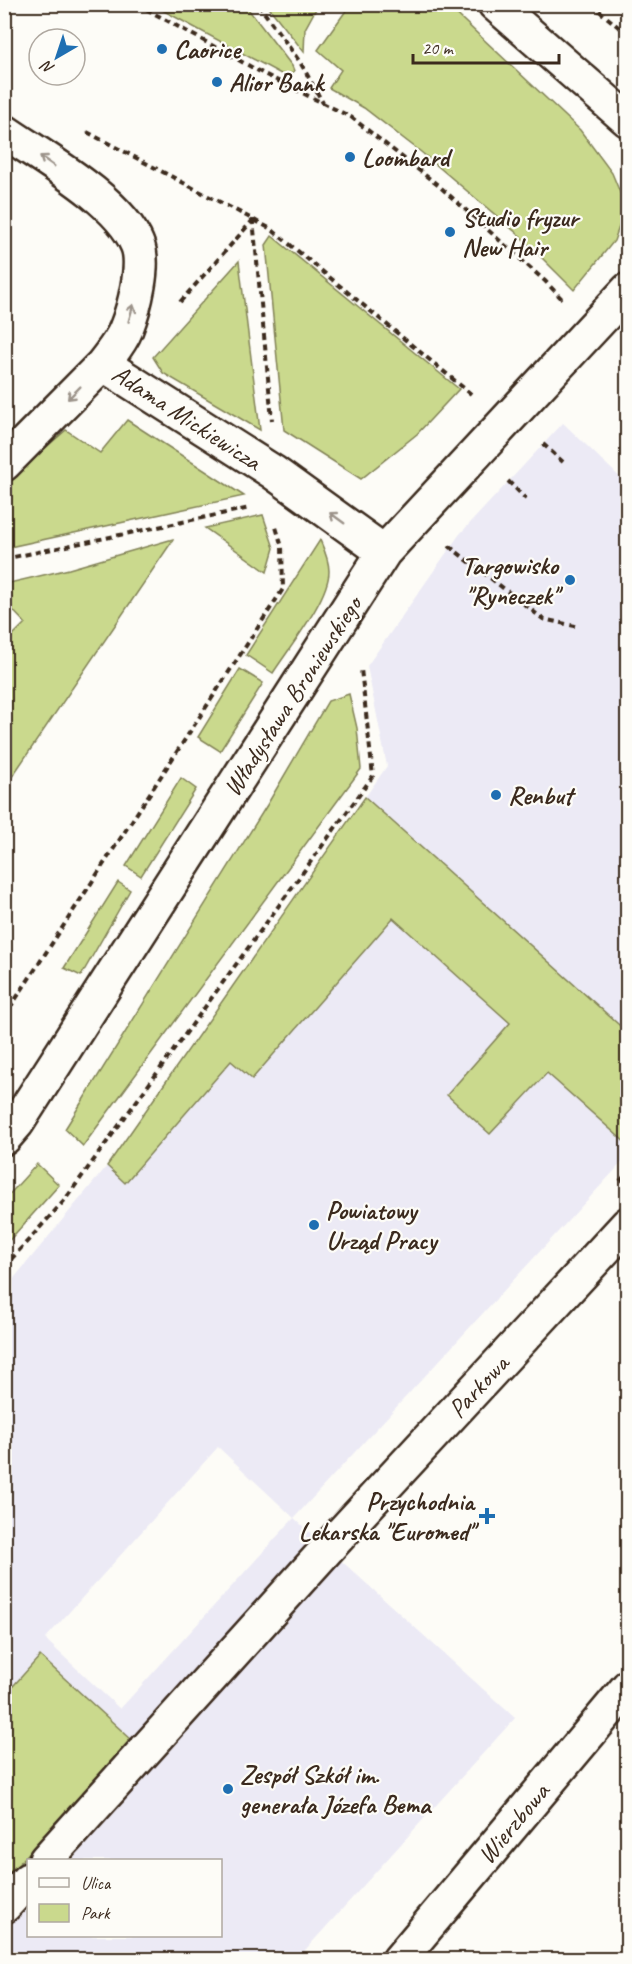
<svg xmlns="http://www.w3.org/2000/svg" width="632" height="1964" font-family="Caveat,sans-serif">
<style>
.built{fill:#eceaf5;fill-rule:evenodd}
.green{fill:#cad98d;stroke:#828256;stroke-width:1.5}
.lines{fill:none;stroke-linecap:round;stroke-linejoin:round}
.minor-casing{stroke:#3b2a1e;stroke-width:38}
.path{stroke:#3b2a1e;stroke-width:4;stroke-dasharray:6 4.5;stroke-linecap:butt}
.minor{stroke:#fdfcf7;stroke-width:33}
.oneway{stroke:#9c938a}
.poi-dot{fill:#1f6fb2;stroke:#fdfcf7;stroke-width:2}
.labels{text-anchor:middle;stroke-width:4.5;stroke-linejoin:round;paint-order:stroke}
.poi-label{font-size:26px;font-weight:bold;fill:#3b2a1e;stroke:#fdfcf7;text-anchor:start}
.street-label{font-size:26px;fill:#3b2a1e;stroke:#fdfcf7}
</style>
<rect width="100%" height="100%" fill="#fdfcf7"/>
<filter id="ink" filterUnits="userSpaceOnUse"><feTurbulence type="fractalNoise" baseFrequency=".0167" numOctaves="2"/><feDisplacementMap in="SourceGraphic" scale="12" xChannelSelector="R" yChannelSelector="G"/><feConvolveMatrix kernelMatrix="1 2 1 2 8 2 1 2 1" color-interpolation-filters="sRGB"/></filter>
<g filter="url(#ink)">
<!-- built -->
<path class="built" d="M 563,423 L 627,484 L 627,1157 L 294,1518 L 515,1718 L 297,1959 L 5,1960 L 5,1289 L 107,1166 L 387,766 L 367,666 L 459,535 ZM 218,1447 L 294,1518 L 120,1709 L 45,1639 ZM 28,1860 L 220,1860 L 220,1936 L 28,1936 Z"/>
<!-- green -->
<path class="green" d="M 153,5 L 245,5 L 292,66 L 294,71 L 288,75 L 281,74 Z
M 267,5 L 318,5 L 305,29 L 304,52 Z
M 350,5 L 447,5 L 580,130 L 612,173 L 626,207 L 614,241 L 574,290 L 519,235 L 421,152 L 364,108 L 329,88 L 341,70 L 318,50 Z
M 272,236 L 459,389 L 417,434 L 361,479 L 284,430 L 266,245 Z
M 239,261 L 260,430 L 163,373 L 153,357 Z
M 127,420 L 244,496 L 5,548 L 4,484 L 66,430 L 100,453 Z
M 263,515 L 274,548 L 267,572 L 205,528 Z
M 173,539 L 173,540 L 5,787 L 5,643 L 25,623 L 5,602 L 5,584 L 69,569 Z
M 320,540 C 324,549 329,560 329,571 C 329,599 289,648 273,673 L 246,655 Z
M 240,669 L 263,683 L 220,751 L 198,737 Z
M 349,694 L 357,728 L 361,769 L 83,1146 L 65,1129 L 267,805 L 328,701 Z
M 181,778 L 196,789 L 141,876 L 126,866 Z
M 365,797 L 627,1032 L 627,1144 L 547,1073 L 490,1134 L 447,1095 L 510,1023 L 393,918 L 252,1079 L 231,1061 L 125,1183 L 107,1166 Z
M 118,882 L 130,890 L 81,976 L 64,968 Z
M 37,1164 L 59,1185 L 5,1245 L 5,1199 Z
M 40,1656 L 132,1740 L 5,1879 L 5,1695 Z"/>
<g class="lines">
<defs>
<path id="minor" d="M 495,4 L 628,120
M 4,131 C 43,158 119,200 137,244 C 146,264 134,309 126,329 C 121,342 111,353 103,364
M 4,464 L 103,364 L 273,472 L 384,552
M 4,1138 L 17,1123 L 384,552 L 628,290
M 46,1860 L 328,1548 L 628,1224
M 4,1906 L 28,1880
M 399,1960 L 628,1687"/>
</defs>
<!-- minor casing -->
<use href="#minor" class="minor-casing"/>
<!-- path -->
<path class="path" d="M 137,4 L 264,74 L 351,117 L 439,186 L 545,281 L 563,300
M 258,4 L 300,62 L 323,103
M 591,4 L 628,35
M 87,132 L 271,229 L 471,394
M 253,219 L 272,420
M 180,302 L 253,220
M 543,444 L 563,462
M 508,481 L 526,499
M 449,546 L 543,619 L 575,626
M 4,559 L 250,508
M 4,1017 L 283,589 L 282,547 L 276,527
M 620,1181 L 628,1173
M 4,1267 L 64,1201 L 373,776 L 361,669"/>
<!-- minor -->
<use href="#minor" class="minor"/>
</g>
<!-- one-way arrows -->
<defs><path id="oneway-shaft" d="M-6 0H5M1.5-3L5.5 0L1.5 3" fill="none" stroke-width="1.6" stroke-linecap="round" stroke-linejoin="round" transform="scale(1.5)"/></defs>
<g class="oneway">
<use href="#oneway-shaft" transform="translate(47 161) rotate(-145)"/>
<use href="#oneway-shaft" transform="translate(131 313) rotate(-74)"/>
<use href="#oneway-shaft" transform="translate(74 393) rotate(135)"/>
<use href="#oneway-shaft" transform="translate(337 518) rotate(-144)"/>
</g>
</g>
<!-- markers -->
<g class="poi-dot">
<circle cx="162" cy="49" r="6"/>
<circle cx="217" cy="82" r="6"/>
<circle cx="350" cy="157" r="6"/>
<circle cx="450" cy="232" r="6"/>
<circle cx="570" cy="580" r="6"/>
<circle cx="496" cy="795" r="6"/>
<circle cx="314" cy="1225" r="6"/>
<path d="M484 1507h6v6h6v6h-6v6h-6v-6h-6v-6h6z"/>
<circle cx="228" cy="1789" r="6"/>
</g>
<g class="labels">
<!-- poi labels -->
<g class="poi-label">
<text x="174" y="58">Caorice</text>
<text x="229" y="91">Alior Bank</text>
<text x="362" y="166">Loombard</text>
<text x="462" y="226">Studio fryzur<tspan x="462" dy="30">New Hair</tspan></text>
<text x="558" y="574" text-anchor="end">Targowisko<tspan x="558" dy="30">"Ryneczek"</tspan></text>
<text x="508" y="804">Renbut</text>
<text x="326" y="1219">Powiatowy<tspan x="326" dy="30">Urząd Pracy</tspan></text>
<text x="474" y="1510" text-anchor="end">Przychodnia<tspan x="474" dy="30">Lekarska "Euromed"</tspan></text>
<text x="240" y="1783">Zespół Szkół im.<tspan x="240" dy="30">generała Józefa Bema</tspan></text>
</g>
<!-- street labels -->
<g class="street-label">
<text transform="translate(187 417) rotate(33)" y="9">Adama Mickiewicza</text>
<text transform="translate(292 696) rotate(-57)" y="9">Władysława Broniewskiego</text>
<text transform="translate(478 1386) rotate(-47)" y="9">Parkowa</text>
<text transform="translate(513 1823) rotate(-50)" y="9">Wierzbowa</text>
</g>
</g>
<!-- margin -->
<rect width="632" height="1964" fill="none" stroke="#fdfcf7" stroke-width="24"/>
<rect x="12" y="12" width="608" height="1940" fill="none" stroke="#3b2a1e" stroke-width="2" filter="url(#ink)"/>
<!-- legend -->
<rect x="27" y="1859" width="195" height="78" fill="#fdfcf7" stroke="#afa8a0" stroke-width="1.5"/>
<rect x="39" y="1878" width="30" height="9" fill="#fdfcf7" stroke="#afa8a0" stroke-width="1.5"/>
<text x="81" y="1889" font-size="18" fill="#3b2a1e">Ulica</text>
<rect x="39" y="1904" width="30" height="18" fill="#cad98d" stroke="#afa8a0" stroke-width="1.5"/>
<text x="81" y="1919" font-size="18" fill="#3b2a1e">Park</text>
<!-- north arrow -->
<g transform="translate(57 57) rotate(219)"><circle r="28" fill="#fdfcf7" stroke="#afa8a0" stroke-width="1.5"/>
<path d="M0-4.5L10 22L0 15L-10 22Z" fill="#1f6fb2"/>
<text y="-9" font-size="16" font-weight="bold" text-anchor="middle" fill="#3b2a1e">N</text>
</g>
<!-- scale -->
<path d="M413 54v9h146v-9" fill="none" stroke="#3b2a1e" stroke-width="3"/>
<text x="422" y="54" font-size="18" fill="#3b2a1e" stroke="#fdfcf7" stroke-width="4.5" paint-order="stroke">20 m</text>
</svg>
